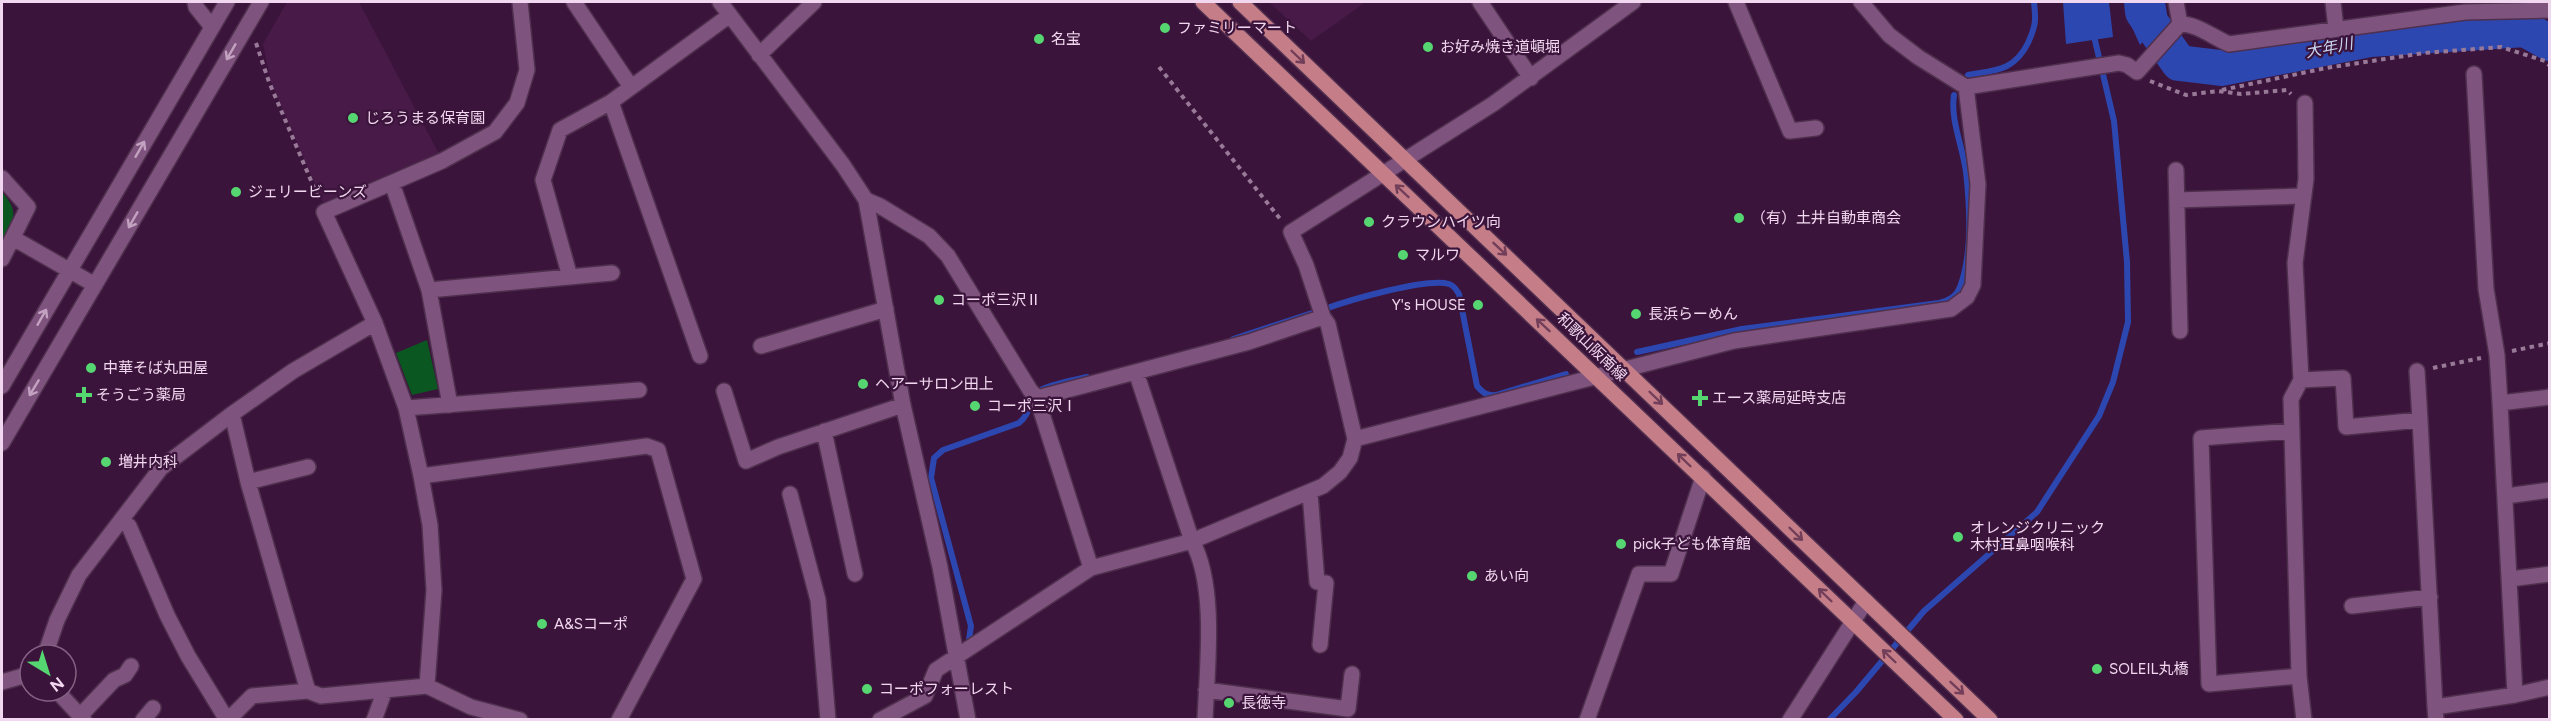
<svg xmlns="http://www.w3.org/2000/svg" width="2551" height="721" font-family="Figtree,'Noto Sans JP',sans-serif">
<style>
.built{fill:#471a47}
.green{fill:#0b5721}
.water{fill:#2d47b0}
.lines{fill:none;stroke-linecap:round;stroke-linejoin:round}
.stream{stroke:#2d47b0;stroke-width:6}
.river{stroke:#2d47b0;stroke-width:36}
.minor-casing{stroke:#4f2f4e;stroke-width:18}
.major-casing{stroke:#4f2f4e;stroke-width:18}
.path{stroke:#997998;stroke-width:4;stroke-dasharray:4.5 4.5;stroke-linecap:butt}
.minor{stroke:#7e537d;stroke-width:15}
.major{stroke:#c57d87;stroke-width:15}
.oneway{stroke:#c3a2c1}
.oneway2{stroke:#723e59}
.poi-dot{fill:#56d671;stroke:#3b143b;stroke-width:2}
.labels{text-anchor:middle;stroke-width:4.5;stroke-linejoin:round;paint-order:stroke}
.poi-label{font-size:15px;fill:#f1d7ef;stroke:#3b143b;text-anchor:start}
.street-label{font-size:15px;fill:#f1d7ef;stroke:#3b143b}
.water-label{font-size:16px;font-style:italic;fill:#c8d3ef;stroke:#3b143b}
</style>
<rect width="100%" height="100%" fill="#3b143b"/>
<!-- built -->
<path class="built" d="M 287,2 L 359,2 L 439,154 L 323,203 L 271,82 L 263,44 Z
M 1269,2 L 1366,2 L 1311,41 Z"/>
<!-- green -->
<path class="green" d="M 2,192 C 20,213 14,217 2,240 Z
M 427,340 L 438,389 L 412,395 L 396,353 Z"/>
<!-- water -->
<path class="water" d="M 2063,2 L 2109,2 L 2113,37 L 2066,44 Z
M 2127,2 L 2165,2 L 2167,14 L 2140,45 L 2130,23 Z"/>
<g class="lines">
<!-- stream -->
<path class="stream" d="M 1968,75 C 1996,70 2014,71 2028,43 C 2036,25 2036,21 2034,2
M 1322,310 C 1346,301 1427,277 1449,284 C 1455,286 1456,290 1459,294 L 1477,386 C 1483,393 1487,396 1496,395 L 1566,374
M 1233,339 L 1312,313
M 1637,352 L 1742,329 L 1939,303 C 1948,301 1957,296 1960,287 C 1973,253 1970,207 1966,172 C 1963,148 1950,119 1954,95
M 969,640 L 971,626 L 931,478 L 934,458 L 943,450 L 1019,423 C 1032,412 1026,406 1034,395 C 1040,386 1075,380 1087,377
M 1829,720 L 1856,692 L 1924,611 L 2037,512 L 2099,416 L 2113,382 L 2128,322 L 2127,262 L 2114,121 L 2093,32"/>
<!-- river -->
<path class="river" d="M 2142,2 L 2143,12 L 2179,63 L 2221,68 L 2370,39 L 2525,29 L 2550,43"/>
<defs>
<path id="minor" d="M 195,2 L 196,7 L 212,27
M 574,2 L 631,87
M 720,2 L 843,165 L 866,200 L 903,405 L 940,567 L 968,720
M 1480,2 L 1531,78
M 1736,2 L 1790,131 L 1816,128
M 1861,2 L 1889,35 L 1918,57 L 1966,87 L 2119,63 L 2127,65 L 2137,72 L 2180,24 C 2198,24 2212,37 2229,44 L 2465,12 L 2550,10
M 2176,2 L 2180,24
M 2333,2 L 2336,29
M 759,55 L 814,2
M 2474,74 L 2486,289 L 2497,355 L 2500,403 L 2515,695 L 2550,687
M 2176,170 L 2180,331
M 2,178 L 28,207 L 2,259
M 395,192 L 429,290 L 450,405
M 866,200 L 880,206 L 929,236 L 948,256 L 1030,390 L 1037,398 L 1091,568
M 2177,200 L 2304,196
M 13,238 L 95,285
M 570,277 L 543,180 L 560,130 L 611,102
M 429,290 L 612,273
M 1323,317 L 1306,265 L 1291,232 L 1493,104 L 1633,2
M 375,323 L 324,212 L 442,161 L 495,132 L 517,103 L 527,70 L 520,2
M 761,346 L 886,309
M 700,356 L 611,102 L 730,15
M 2417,371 L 2420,420
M 1136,372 L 1192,541 C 1217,586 1207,668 1205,720
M 2301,380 L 2343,378 L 2346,427 L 2420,420 L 2435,707
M 2,386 L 227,2
M 724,391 L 746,461 L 778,447 L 903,405
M 2500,403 L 2550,397
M 406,408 L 639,390
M 232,414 L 293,371 L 375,323 L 406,408 L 421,476
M 824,431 L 855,574
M 2292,431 L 2201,438 L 2209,684 L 2299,676 L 2304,720
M 1355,439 L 1734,341 L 1951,309 L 1967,297 L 1973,285 L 1978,184 L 1966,87
M 2,443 L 261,2
M 1310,493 L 1317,582 L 1326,583 L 1320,645
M 790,494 L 818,600 L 828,720
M 2506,496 L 2550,490
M 129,526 L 167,615 L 188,656 L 227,720
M 2510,579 L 2550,574
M 2352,606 L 2430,597
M 45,655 L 57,620 L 79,575 L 161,468 L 232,414 L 248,482
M 2299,676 L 2291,399 L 2301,380 L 2295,263 L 2306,179 L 2305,103
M 2,682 L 30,674
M 427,686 L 434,590 L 430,525 L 421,476 L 647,446 L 658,450 L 694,579 L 619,720
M 1206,690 L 1348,709 L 1352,674
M 57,691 L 84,720
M 308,691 L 248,482 L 308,467
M 80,716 L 114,680 L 125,675 L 131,666
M 143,720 L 153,708
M 228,720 L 252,696 L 308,691 L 321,696 L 427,686 L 471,707 L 520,720
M 374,720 L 385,690
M 880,720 L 925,696 L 936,670 L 1091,568 L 1192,541 L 1323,486 L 1340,472 L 1350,458 L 1355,439 L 1328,324 L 1323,317 L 1249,342 L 1037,398
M 1587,720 L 1639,574 L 1671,574 L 1703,477
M 1790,720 L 1866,601
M 2436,720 L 2435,707 L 2515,695"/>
<path id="major" d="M 1203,2 L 1956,720
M 1240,2 L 1990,720"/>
</defs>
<!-- minor casing -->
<use href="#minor" class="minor-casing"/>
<!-- major casing -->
<use href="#major" class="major-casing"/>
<!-- path -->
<path class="path" d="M 256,43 L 269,82 L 318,197
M 1159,67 L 1281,220
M 2150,81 L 2186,95 L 2218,91 L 2241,94 L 2287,90 L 2291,94
M 2222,90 L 2326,68 L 2424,53 L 2501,47 L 2545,61 L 2550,66
M 2512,351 L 2550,343
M 2433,368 L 2481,358"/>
<!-- minor -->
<use href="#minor" class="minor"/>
<!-- major -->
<use href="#major" class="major"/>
</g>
<!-- one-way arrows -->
<defs><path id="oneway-shaft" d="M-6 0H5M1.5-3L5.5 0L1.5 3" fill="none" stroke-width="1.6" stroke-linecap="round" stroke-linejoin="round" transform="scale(1.5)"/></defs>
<g class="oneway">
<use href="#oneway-shaft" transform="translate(231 52) rotate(120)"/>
<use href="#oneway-shaft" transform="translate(140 149) rotate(-60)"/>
<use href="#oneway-shaft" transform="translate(133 220) rotate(120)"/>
<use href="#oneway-shaft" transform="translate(42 317) rotate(-60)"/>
<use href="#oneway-shaft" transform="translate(34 388) rotate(121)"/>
</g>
<g class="oneway2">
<use href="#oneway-shaft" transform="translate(1298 57) rotate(44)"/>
<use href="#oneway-shaft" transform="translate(1402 191) rotate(-137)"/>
<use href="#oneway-shaft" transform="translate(1500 249) rotate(43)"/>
<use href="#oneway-shaft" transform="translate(1543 325) rotate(-137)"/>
<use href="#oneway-shaft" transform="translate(1656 398) rotate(44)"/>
<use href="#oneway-shaft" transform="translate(1684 460) rotate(-136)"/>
<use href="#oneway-shaft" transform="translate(1796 534) rotate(44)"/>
<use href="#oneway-shaft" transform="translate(1825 595) rotate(-136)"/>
<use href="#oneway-shaft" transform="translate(1889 656) rotate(-136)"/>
<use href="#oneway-shaft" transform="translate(1957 688) rotate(43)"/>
</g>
<!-- markers -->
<g class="poi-dot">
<circle cx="1165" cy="28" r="6"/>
<circle cx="1039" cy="39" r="6"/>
<circle cx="1428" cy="47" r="6"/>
<circle cx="353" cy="118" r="6"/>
<circle cx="236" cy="192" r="6"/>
<circle cx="1739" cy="218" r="6"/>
<circle cx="1369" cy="222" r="6"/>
<circle cx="1403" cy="255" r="6"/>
<circle cx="939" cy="300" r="6"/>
<circle cx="1478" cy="305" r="6"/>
<circle cx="1636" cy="314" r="6"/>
<circle cx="91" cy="368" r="6"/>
<circle cx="863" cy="384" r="6"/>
<path d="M81 386h6v6h6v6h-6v6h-6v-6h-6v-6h6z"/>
<path d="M1697 389h6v6h6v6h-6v6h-6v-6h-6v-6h6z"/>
<circle cx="975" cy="406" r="6"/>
<circle cx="106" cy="462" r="6"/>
<circle cx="1958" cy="537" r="6"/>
<circle cx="1621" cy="544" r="6"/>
<circle cx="1472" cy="576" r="6"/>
<circle cx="542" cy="624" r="6"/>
<circle cx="2097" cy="669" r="6"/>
<circle cx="867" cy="689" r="6"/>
<circle cx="1229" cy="703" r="6"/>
</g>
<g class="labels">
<!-- poi labels -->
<g class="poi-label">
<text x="1177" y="33">ファミリーマート</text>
<text x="1051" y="44">名宝</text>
<text x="1440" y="52">お好み焼き道頓堀</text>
<text x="365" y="123">じろうまる保育園</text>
<text x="248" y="197">ジェリービーンズ</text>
<text x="1751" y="223">（有）土井自動車商会</text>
<text x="1381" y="227">クラウンハイツ向</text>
<text x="1415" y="260">マルワ</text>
<text x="951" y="305">コーポ三沢Ⅱ</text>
<text x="1466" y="310" text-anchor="end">Y's HOUSE</text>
<text x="1648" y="319">長浜らーめん</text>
<text x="103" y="373">中華そば丸田屋</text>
<text x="875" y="389">ヘアーサロン田上</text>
<text x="96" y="400">そうごう薬局</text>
<text x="1712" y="403">エース薬局延時支店</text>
<text x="987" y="411">コーポ三沢Ⅰ</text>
<text x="118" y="467">増井内科</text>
<text x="1970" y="533">オレンジクリニック<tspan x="1970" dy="17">木村耳鼻咽喉科</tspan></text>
<text x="1633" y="549">pick子ども体育館</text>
<text x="1484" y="581">あい向</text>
<text x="554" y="629">A&amp;Sコーポ</text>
<text x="2109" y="674">SOLEIL丸橋</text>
<text x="879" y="694">コーポフォーレスト</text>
<text x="1241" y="708">長徳寺</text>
</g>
<!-- street labels -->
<g class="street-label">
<text transform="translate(1592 347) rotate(44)" y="5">和歌山阪南線</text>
</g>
<!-- water labels -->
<g class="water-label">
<text transform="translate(2329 47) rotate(-11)" y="6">大年川</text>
</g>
</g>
<!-- border -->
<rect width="2551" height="721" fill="none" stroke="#f1d7ef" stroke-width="6"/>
<!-- north arrow -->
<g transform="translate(48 673) rotate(142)"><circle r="28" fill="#3b143b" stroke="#846283" stroke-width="1.5"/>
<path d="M0-4.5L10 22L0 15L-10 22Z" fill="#56d671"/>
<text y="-9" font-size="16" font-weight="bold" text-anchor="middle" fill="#f1d7ef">N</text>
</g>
</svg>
